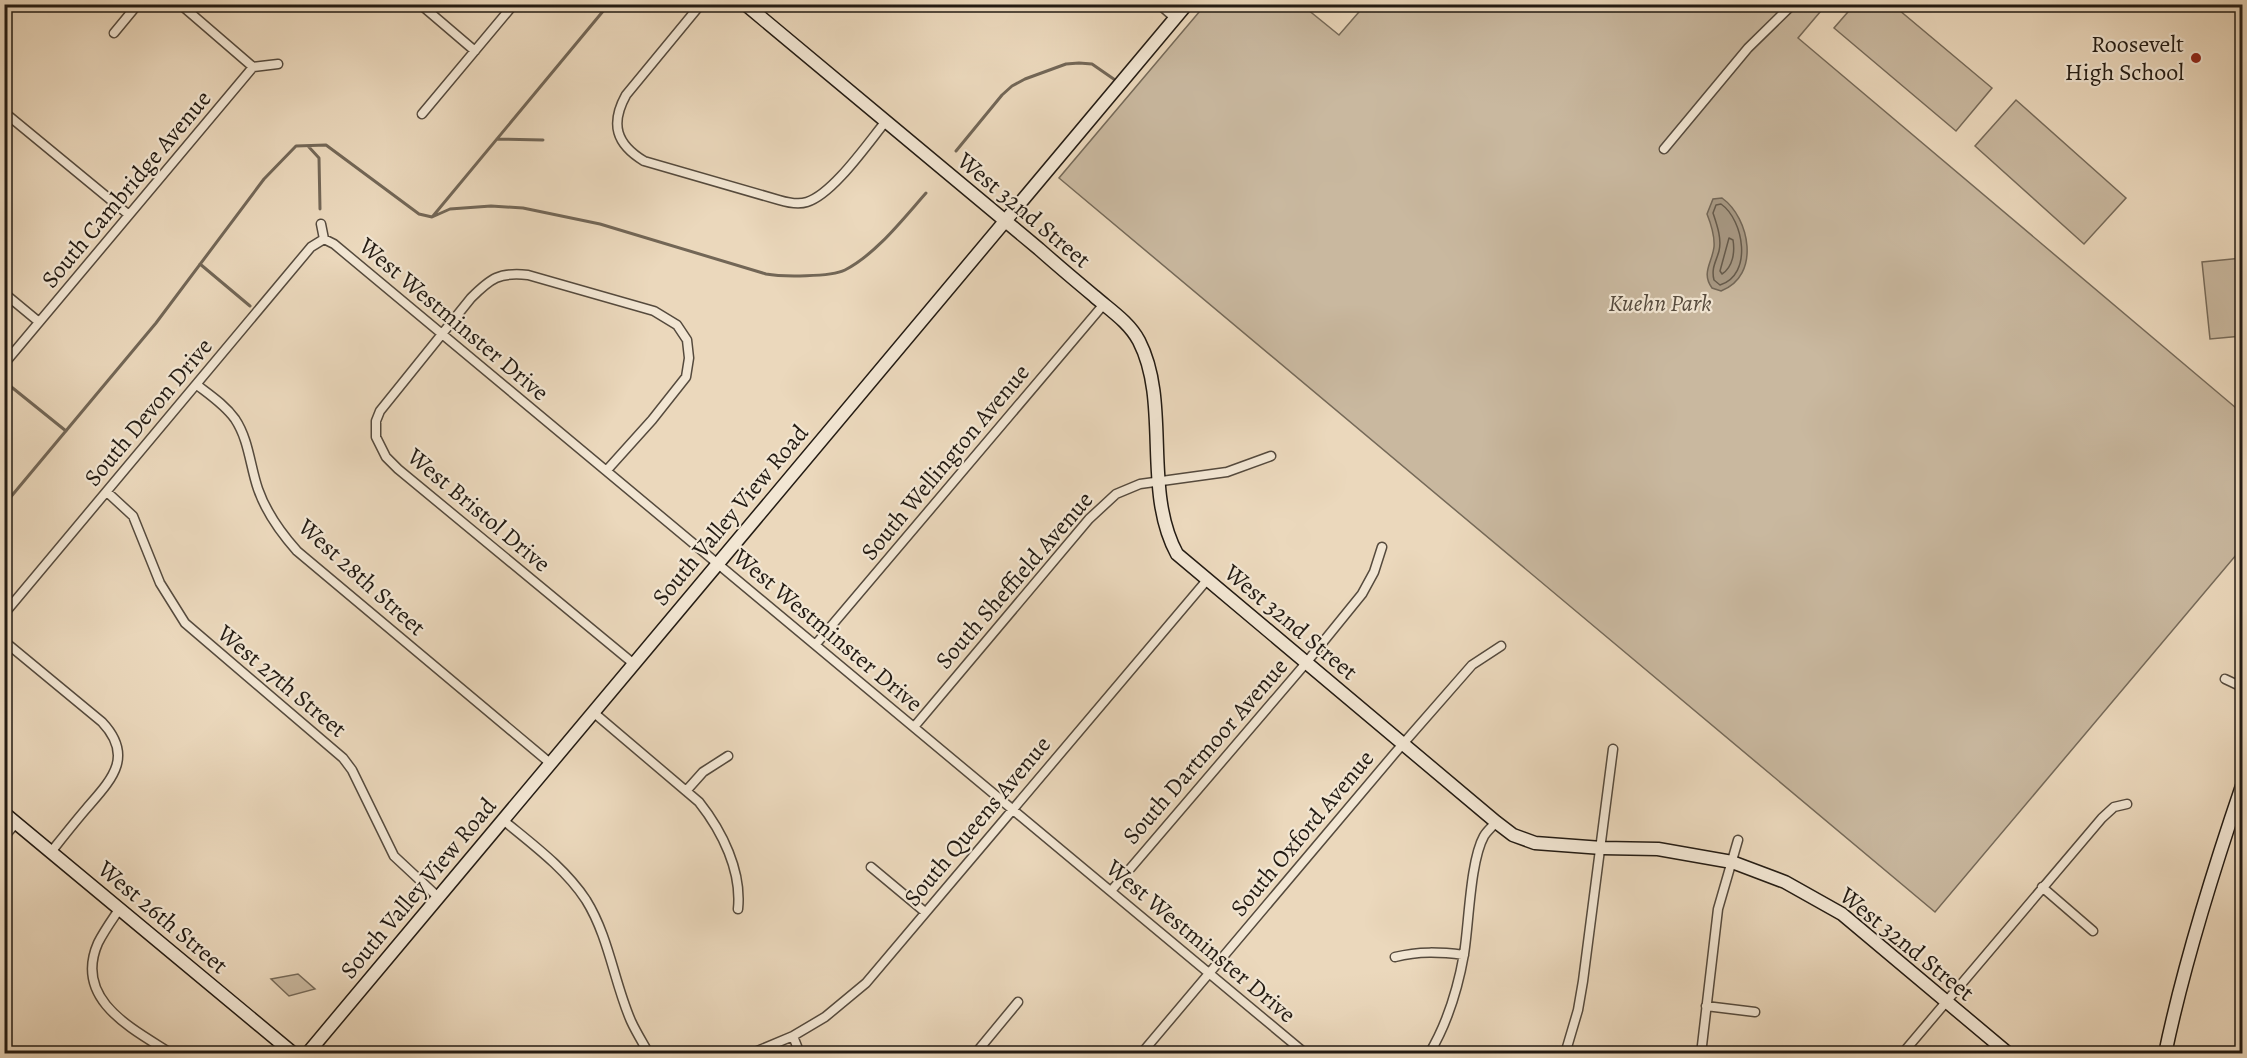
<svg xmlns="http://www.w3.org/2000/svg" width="2247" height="1058" font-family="Alegreya,serif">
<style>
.green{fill:#c9b89f;stroke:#766a59;stroke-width:1.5}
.water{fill:#a79883;stroke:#726656;stroke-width:1.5}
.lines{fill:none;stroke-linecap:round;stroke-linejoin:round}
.shore{stroke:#655a4b;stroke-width:1.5}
.stream{stroke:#726656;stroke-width:3}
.street-casing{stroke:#554a3d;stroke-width:11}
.secondary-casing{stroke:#231b13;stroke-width:15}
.street{stroke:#f2e6d3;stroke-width:8}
.secondary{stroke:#f2e6d3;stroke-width:12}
.poi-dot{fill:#8f2418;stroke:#f2e6d3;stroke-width:2}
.labels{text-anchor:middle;stroke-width:4.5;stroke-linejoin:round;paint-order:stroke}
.poi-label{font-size:24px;fill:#231b13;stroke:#f2e6d3;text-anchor:end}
.street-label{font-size:24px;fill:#231b13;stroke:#f2e6d3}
.park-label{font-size:24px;font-style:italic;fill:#554a3d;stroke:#f2e6d3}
</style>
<rect width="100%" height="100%" fill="#ebd8bc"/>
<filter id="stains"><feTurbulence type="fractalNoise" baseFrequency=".00333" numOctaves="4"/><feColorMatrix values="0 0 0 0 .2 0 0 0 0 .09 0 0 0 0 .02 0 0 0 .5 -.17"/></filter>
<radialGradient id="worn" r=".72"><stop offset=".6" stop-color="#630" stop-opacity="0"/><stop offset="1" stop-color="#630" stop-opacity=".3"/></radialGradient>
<!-- green -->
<path class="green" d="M 1205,5 L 1302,5 L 1339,35 L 1365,5 L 1826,5 L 1798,38 L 2242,413 L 2242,548 L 1935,912 L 1059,178 Z
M 1854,5 L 1893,5 L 1992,88 L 1956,131 L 1834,28 Z
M 2016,100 L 2126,198 L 2084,244 L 1975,146 Z
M 2242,258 L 2242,336 L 2210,339 L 2202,262 Z
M 298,974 L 315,989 L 289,996 L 271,979 Z"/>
<!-- water -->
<path class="water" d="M 1722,198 C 1750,218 1761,276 1721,291 L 1712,288 C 1701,273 1712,263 1714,247 C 1715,235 1711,224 1707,214 L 1713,199 Z"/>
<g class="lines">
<!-- shore -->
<path class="shore" d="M 1721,204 C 1744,220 1753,275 1720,285 L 1714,280 C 1711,268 1716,262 1719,251 C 1722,239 1717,225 1713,213 L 1716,205 Z
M 1729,238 L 1733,240 C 1735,252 1733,267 1722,274 L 1720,271 Z"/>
<!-- stream -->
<path class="stream" d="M 497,139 L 543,140
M 308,146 L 319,158 L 320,209
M 956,151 L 1002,95 L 1012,86 L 1025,79 L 1066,64 L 1079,63 L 1092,64 L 1118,82
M 433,216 L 609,4
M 200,264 L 250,306
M 4,381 L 66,431
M 4,505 L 156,323 L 264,179 L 296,146 L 326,145 L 419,214 L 432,217 L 450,209 L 491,206 L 523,208 L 600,224 L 766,274 C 782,277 831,277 845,270 C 876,254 903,219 926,193"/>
<defs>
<path id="street" d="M 180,4 L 253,67 L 278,64
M 420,4 L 475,51
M 701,4 L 626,95 C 610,124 616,144 644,161 L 779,200 C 789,203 798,205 807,202 C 833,194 868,143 886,121
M 1159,4 L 1175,18
M 114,33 L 138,4
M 4,112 L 129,215
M 422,114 L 514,4
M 1664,149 L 1748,48 L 1793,4
M 321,224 L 324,239
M 324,239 L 334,244 L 1306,1054
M 4,293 L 39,322
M 4,364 L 253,67
M 197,385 C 210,395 225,405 235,419 C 249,440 250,466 258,489 C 266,512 281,533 297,551 L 550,763
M 607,470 L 652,420 L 686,377 L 689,358 L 687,340 L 677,325 L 654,311 L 528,275 C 499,272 491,278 471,298 L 380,411 L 376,421 L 376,437 L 386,457 L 398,469 L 634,664
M 107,492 L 133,516 L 160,583 L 185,623 L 343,758 L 352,770 L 394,856 L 438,897
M 4,614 L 311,247 L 324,239
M 4,641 L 102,722 C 135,757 111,780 86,809 C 74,823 63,837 51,852
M 816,644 L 1104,304
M 2225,679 L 2242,687
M 593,712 L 699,802 C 722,831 742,871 738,909
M 914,727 L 1089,519 L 1116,494 L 1140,484 L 1227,472 L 1271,456
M 686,791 L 703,772 L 728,756
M 503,820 C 532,844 565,868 586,900 C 609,937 614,982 631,1021 C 636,1032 643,1043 649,1054
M 4,837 L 16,823
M 871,867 L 925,912
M 2042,887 L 2093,931
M 1111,891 L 1306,663 L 1362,594 L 1374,572 L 1382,547
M 120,908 C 112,920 104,931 98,943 C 73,1000 133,1029 172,1054
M 1395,957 C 1419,951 1440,952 1464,955
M 1706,1006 L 1755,1012
M 793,1036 L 800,1054
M 750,1054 L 793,1036 L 825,1017 L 866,983 L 1207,580
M 975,1054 L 1018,1002
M 1141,1054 L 1395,753 L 1472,665 L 1501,646
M 1429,1054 C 1447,1024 1458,988 1464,954 C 1469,924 1470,861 1484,836 C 1487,831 1492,827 1496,822
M 1565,1054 L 1578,1010 L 1583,981 L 1613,749
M 1701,1054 L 1718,909 L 1738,840
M 1902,1054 L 2102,818 L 2114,807 L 2127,804"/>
<path id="secondary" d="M 745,4 C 843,86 941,167 1039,249 C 1057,265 1076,281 1094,296 C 1110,310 1129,322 1139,341 C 1171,403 1142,490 1177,554 L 1496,822 L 1513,835 L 1535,843 L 1602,848 L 1658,849 L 1732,862 L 1785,882 L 1842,914 L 2009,1054
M 4,813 L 294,1054
M 307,1054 L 1187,4
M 2165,1054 C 2184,963 2212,874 2242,786"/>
</defs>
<!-- street casing -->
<use href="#street" class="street-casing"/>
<!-- secondary casing -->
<use href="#secondary" class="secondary-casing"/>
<!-- street -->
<use href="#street" class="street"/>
<!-- secondary -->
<use href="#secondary" class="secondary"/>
</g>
<!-- markers -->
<circle class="poi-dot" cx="2196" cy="58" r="6"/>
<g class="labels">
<!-- poi labels -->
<g class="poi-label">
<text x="2184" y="52">Roosevelt<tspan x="2184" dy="28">High School</tspan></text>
</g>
<!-- street labels -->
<g class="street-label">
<text transform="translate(126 189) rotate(-50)" y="8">South Cambridge Avenue</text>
<text transform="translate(1024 210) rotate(40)" y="8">West 32nd Street</text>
<text transform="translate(454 319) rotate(40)" y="8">West Westminster Drive</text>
<text transform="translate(148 412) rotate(-50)" y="8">South Devon Drive</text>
<text transform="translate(945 462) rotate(-50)" y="8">South Wellington Avenue</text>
<text transform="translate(479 510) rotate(40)" y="8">West Bristol Drive</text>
<text transform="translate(730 515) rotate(-50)" y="8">South Valley View Road</text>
<text transform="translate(362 577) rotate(42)" y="8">West 28th Street</text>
<text transform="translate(1014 580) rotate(-49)" y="8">South Sheffield Avenue</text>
<text transform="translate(1291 622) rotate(40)" y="8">West 32nd Street</text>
<text transform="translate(828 630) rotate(40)" y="8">West Westminster Drive</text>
<text transform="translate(282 681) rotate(40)" y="8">West 27th Street</text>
<text transform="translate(1205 751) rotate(-49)" y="8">South Dartmoor Avenue</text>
<text transform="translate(977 821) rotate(-50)" y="8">South Queens Avenue</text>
<text transform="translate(1302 833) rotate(-50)" y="8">South Oxford Avenue</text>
<text transform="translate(418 888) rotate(-50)" y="8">South Valley View Road</text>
<text transform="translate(163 917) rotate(40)" y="8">West 26th Street</text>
<text transform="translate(1201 941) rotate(40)" y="8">West Westminster Drive</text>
<text transform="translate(1907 944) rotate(39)" y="8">West 32nd Street</text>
</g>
<!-- park labels -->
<g class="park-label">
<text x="1660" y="311">Kuehn Park</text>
</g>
</g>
<!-- margin -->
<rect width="2247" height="1058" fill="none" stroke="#ebd8bc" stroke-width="24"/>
<rect x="6" y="6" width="2235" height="1046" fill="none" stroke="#231b13" stroke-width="3"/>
<rect x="12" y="12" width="2223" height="1034" fill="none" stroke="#231b13" stroke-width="1.5"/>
<rect width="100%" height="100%" filter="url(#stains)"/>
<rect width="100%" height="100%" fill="url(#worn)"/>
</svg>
